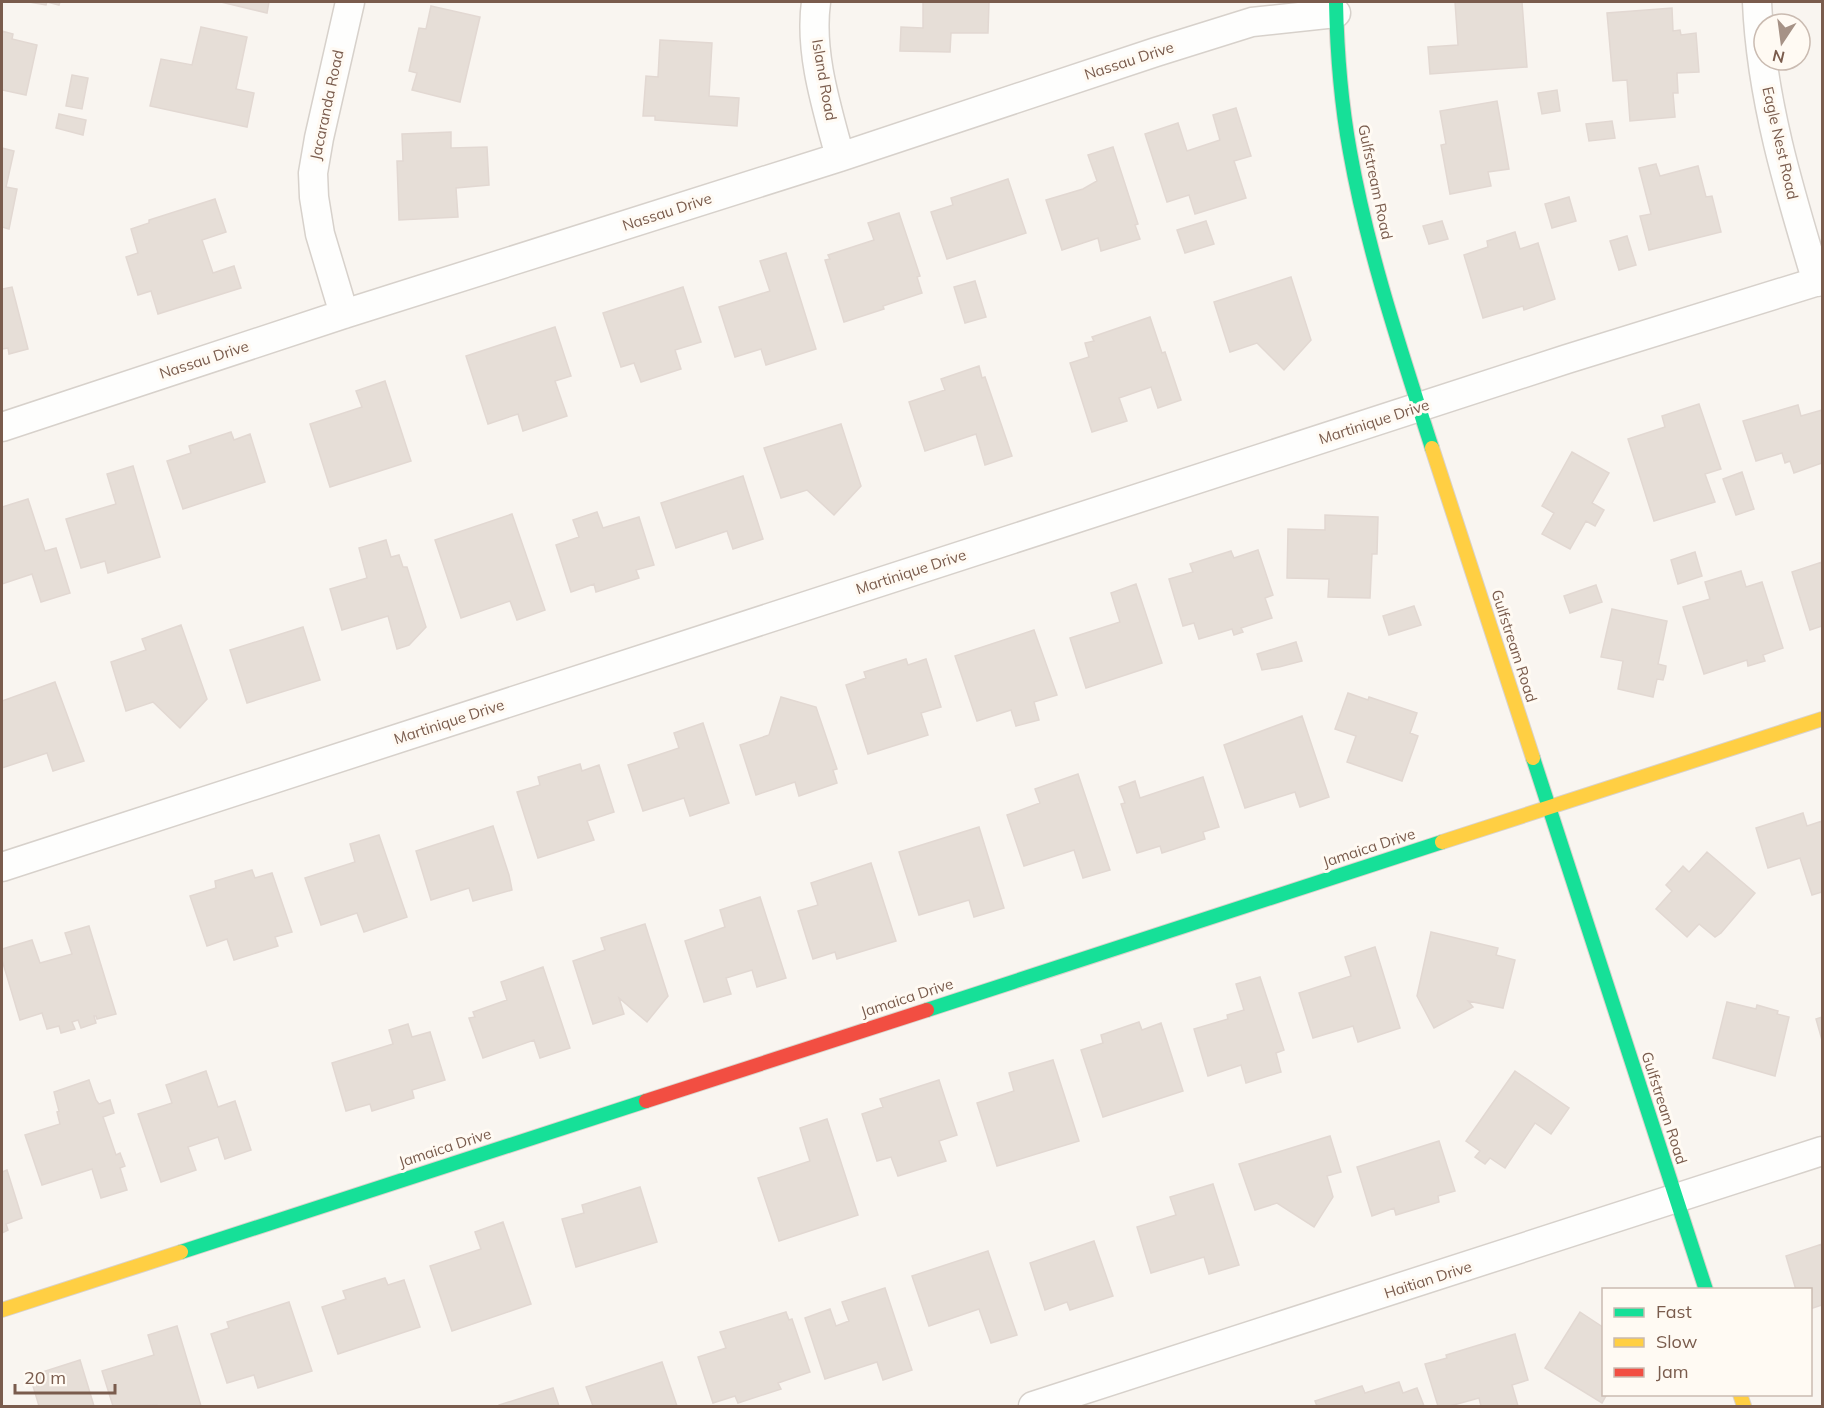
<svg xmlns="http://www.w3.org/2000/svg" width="1824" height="1408" font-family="Mulish,sans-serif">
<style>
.building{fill:#e6ded7;stroke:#e2d8d2;stroke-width:1.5}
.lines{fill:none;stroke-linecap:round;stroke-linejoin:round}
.street-casing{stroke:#d7d1cb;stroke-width:31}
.fast-casing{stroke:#d9d2cb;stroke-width:16}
.slow-casing{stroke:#d9d2cb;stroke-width:16}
.jam-casing{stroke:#d9d2cb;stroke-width:16}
.street{stroke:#fefefd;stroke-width:28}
.fast{stroke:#16e098;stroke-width:14}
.slow{stroke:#ffcf43;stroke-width:14}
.jam{stroke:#f24e42;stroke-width:14}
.labels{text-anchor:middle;stroke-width:6;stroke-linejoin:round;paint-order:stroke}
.street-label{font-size:15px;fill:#7a5c4d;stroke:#fffaf3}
</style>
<rect width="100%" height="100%" fill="#f9f5f0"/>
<!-- building -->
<path class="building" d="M 29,2 L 60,2 L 59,5 L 47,2 L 46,5 Z
M 221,2 L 269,2 L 267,13 Z
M 923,2 L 989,2 L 988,33 L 951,33 L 950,52 L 900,51 L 901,27 L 923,28 Z
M 1455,2 L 1522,2 L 1527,67 L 1430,74 L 1428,47 L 1458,45 Z
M 431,6 L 480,17 L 460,102 L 412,90 L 417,73 L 409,71 L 419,28 L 426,29 Z
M 1672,8 L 1673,31 L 1680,30 L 1681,35 L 1696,33 L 1699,72 L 1677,73 L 1678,93 L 1673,93 L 1675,117 L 1630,121 L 1627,80 L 1613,81 L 1607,13 Z
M 201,27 L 247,37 L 236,89 L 254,93 L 247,127 L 150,106 L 161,59 L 192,65 Z
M 2,31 L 13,34 L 12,39 L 37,45 L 26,95 L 2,90 Z
M 660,40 L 712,43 L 709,96 L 739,98 L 737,126 L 655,120 L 655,116 L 643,116 L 646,76 L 658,77 Z
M 72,75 L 88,78 L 82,109 L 66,106 Z
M 1557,90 L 1560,111 L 1542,114 L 1538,93 Z
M 1497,101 L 1509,169 L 1488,172 L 1491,186 L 1450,194 L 1441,145 L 1446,144 L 1440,111 Z
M 1236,108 L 1251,156 L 1234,161 L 1246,198 L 1195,214 L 1189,195 L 1167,202 L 1145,134 L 1178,123 L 1187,151 L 1220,140 L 1213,115 Z
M 59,114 L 86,120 L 83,135 L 56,128 Z
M 1612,121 L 1615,138 L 1589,141 L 1586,124 Z
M 451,132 L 451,148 L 487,147 L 489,185 L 456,188 L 458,217 L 399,220 L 397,161 L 403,161 L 402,134 Z
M 1113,147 L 1138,224 L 1135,225 L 1140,239 L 1101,251 L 1098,238 L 1062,250 L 1046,200 L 1083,189 L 1097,181 L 1088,155 Z
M 2,148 L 14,151 L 6,187 L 17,189 L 9,229 L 2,227 Z
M 1656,164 L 1660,176 L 1698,166 L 1706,197 L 1712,196 L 1721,232 L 1649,250 L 1640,216 L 1651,214 L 1639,168 Z
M 1008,179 L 1026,233 L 947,259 L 931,212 L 953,205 L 951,198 Z
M 1569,197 L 1576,221 L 1552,228 L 1545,204 Z
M 215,199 L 226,232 L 202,240 L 213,273 L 234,266 L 241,288 L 158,314 L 151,291 L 138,295 L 126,257 L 138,253 L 131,229 L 149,223 L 149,220 Z
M 899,213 L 920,276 L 917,277 L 922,293 L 883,306 L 884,309 L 844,322 L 825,260 L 830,259 L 828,255 L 874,240 L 868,223 Z
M 1206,221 L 1214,244 L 1185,253 L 1177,230 Z
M 1442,221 L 1448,239 L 1429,244 L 1423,226 Z
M 1515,232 L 1520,249 L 1538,243 L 1555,299 L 1524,310 L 1523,306 L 1483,318 L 1464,255 L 1488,247 L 1487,241 Z
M 1627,236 L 1636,265 L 1619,270 L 1610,241 Z
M 786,253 L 816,349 L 766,365 L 761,349 L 735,357 L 719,307 L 770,291 L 760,261 Z
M 1291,277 L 1311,340 L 1284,370 L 1257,343 L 1230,352 L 1214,302 Z
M 975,281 L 986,317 L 965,323 L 954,287 Z
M 12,287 L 28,349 L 9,354 L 8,348 L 2,349 L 2,289 Z
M 683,287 L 701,342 L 675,350 L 681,369 L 641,382 L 634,363 L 621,367 L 603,313 Z
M 1150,317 L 1162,353 L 1165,352 L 1181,400 L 1158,408 L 1151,387 L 1119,398 L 1127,421 L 1092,432 L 1070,363 L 1089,357 L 1085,343 L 1094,341 L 1092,337 Z
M 555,327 L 571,376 L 555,381 L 567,416 L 523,431 L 518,414 L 488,424 L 466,356 Z
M 979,366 L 982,378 L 985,377 L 1012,456 L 985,465 L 976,434 L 925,451 L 909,402 L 945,390 L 941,379 Z
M 385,381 L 411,461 L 330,487 L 310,424 L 362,407 L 356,391 Z
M 1699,404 L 1721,469 L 1705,474 L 1715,502 L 1654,521 L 1628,439 L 1665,427 L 1662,416 Z
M 1798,405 L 1801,416 L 1822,410 L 1822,463 L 1794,473 L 1790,461 L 1785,463 L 1782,453 L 1756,461 L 1743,421 Z
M 841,424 L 861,486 L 834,515 L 807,490 L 781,498 L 764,448 Z
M 231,432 L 234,440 L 250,434 L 265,482 L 183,509 L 167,461 L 191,453 L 189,446 Z
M 1572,452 L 1609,473 L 1592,503 L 1604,510 L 1595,526 L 1586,521 L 1570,549 L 1542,534 L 1554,513 L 1542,506 Z
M 133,466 L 160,557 L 108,573 L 105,561 L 81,568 L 66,519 L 116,504 L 107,474 Z
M 1742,472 L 1754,509 L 1736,515 L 1723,479 Z
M 743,476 L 763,539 L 733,549 L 727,531 L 676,548 L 661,503 Z
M 28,499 L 45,551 L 56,548 L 70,593 L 41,602 L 32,574 L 2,584 L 2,507 Z
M 597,512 L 603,528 L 639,517 L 654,565 L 636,570 L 639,578 L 596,592 L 594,584 L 571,592 L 556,545 L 579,537 L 573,520 Z
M 512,514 L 545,610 L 517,620 L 510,601 L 461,618 L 435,540 Z
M 1325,515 L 1378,517 L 1377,554 L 1372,554 L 1370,598 L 1328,597 L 1329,579 L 1287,578 L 1288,529 L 1325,530 Z
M 386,540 L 391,557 L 399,555 L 403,567 L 407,567 L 426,627 L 409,645 L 397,649 L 388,616 L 342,630 L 330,589 L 367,578 L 359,548 Z
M 1258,550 L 1273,595 L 1265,598 L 1272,618 L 1241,628 L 1243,632 L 1234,635 L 1232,629 L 1199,639 L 1194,623 L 1183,626 L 1169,579 L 1193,572 L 1190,564 L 1231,551 L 1234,558 Z
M 1695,552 L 1702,576 L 1678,584 L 1671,560 Z
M 1822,562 L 1822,626 L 1810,630 L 1792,572 Z
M 1741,571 L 1746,587 L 1762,582 L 1783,648 L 1763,655 L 1765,661 L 1748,666 L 1747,660 L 1704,674 L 1683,607 L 1710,599 L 1705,582 Z
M 1136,584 L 1162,663 L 1086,688 L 1070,638 L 1120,622 L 1111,593 Z
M 1596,585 L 1602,602 L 1570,613 L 1564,596 Z
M 1414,606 L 1421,625 L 1389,635 L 1383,616 Z
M 1612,609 L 1667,621 L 1658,664 L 1666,666 L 1665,673 L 1663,680 L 1657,679 L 1653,697 L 1618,689 L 1623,661 L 1601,657 Z
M 181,625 L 207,699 L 180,728 L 153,702 L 126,711 L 111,662 L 146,650 L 142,639 Z
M 303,627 L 320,680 L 247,703 L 230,650 Z
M 1034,630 L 1057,695 L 1034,702 L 1039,720 L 1016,726 L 1011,710 L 977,721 L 955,656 Z
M 1296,642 L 1302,661 L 1279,667 L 1262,670 L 1257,654 Z
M 906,659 L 908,665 L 926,659 L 941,707 L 921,713 L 928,735 L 868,754 L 846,685 L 866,678 L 864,672 Z
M 55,682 L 84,761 L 53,771 L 47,753 L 2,768 L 2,701 Z
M 1348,693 L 1368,700 L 1369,697 L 1417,713 L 1410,733 L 1418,736 L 1402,781 L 1347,762 L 1356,736 L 1335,729 Z
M 781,697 L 816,707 L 837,769 L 833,770 L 837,783 L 799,796 L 795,782 L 756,795 L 740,745 L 769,735 Z
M 1302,716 L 1329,797 L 1300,807 L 1295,792 L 1245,808 L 1224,745 Z
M 703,723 L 729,803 L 690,816 L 684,798 L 643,811 L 628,765 L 679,748 L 674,733 Z
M 580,764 L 582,771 L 599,765 L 614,812 L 587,821 L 594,840 L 538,858 L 517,792 L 540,785 L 538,777 Z
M 1078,774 L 1110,870 L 1083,878 L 1074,850 L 1024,866 L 1007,815 L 1040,803 L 1035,789 Z
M 1203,777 L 1219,827 L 1203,832 L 1205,839 L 1162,853 L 1160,846 L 1137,853 L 1121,804 L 1125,803 L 1119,787 L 1135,781 L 1140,798 Z
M 1803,813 L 1807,826 L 1822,821 L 1822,892 L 1812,895 L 1800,858 L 1768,868 L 1756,828 Z
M 493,826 L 509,875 L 512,890 L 473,901 L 469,888 L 431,900 L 416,851 Z
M 979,827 L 1004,908 L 974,917 L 969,900 L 919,915 L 899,852 Z
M 379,835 L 407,917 L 364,932 L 357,913 L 321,925 L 305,878 L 355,862 L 350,844 Z
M 1707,852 L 1755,893 L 1721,933 L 1715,937 L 1699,924 L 1687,937 L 1656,909 L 1672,891 L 1666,885 L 1683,866 L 1689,872 Z
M 871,863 L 896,941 L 837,959 L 835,952 L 813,959 L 798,911 L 818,905 L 811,883 Z
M 252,870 L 255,878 L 272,873 L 292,932 L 275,937 L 278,946 L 234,960 L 227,939 L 207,946 L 190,896 L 216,888 L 215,881 Z
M 760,897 L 786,978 L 757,987 L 752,970 L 726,978 L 731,994 L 704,1002 L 685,941 L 725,927 L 720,910 Z
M 645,924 L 668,996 L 647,1022 L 619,998 L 624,1014 L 593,1024 L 573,961 L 605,950 L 601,938 Z
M 89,926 L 116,1014 L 97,1019 L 96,1016 L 94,1016 L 96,1023 L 81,1028 L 78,1020 L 72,1022 L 75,1029 L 61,1033 L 59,1026 L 47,1029 L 42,1013 L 20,1020 L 2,960 L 2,949 L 32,940 L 40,963 L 72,954 L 65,933 Z
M 1431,932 L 1498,948 L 1496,955 L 1515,960 L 1503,1008 L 1468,1001 L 1473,1007 L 1434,1028 L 1417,996 Z
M 1375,947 L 1400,1028 L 1358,1042 L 1353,1026 L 1313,1038 L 1299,993 L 1351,976 L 1345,957 Z
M 543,967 L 570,1048 L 540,1058 L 534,1040 L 483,1058 L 469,1018 L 475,1017 L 473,1012 L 507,1000 L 501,982 Z
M 1260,977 L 1284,1050 L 1276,1053 L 1281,1072 L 1246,1083 L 1241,1065 L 1208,1076 L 1194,1029 L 1228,1019 L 1227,1015 L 1244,1010 L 1236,984 Z
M 1727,1002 L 1756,1009 L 1757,1005 L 1778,1011 L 1777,1014 L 1789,1017 L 1775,1076 L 1713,1058 Z
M 1822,1017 L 1822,1040 L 1816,1019 Z
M 1139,1022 L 1142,1030 L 1161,1023 L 1183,1091 L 1103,1117 L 1081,1050 L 1103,1043 L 1101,1035 Z
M 408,1024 L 412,1037 L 430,1032 L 445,1080 L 412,1090 L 414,1098 L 372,1111 L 370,1104 L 346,1111 L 332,1063 L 393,1044 L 389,1030 Z
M 1053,1060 L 1079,1141 L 997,1166 L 977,1103 L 1014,1091 L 1009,1073 Z
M 206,1071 L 218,1107 L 235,1101 L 251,1150 L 225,1159 L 218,1137 L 188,1147 L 196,1170 L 161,1182 L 138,1114 L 172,1103 L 166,1085 Z
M 1515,1071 L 1569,1108 L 1551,1134 L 1535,1123 L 1505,1168 L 1490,1158 L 1485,1164 L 1475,1157 L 1480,1151 L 1466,1141 Z
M 89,1080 L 96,1100 L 99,1104 L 110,1100 L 114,1113 L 103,1117 L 116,1155 L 120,1153 L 125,1166 L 120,1168 L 127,1190 L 101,1198 L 92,1169 L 42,1185 L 25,1135 L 60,1124 L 57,1112 L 59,1111 L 54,1092 Z
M 939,1080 L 957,1135 L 939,1141 L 946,1161 L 898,1176 L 891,1157 L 877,1161 L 862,1114 L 883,1107 L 880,1099 Z
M 827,1119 L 858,1215 L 779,1241 L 758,1178 L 810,1161 L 800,1128 Z
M 1330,1136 L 1341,1172 L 1327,1176 L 1333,1197 L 1314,1227 L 1277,1203 L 1255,1210 L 1239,1164 Z
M 1439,1141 L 1455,1191 L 1438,1196 L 1439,1202 L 1396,1215 L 1394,1208 L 1372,1216 L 1357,1167 Z
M 7,1170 L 22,1218 L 6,1224 L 8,1230 L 2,1233 L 2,1172 Z
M 1213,1184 L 1239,1265 L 1209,1274 L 1204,1257 L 1151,1273 L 1137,1227 L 1176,1215 L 1170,1197 Z
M 640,1187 L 657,1242 L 576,1267 L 562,1219 L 584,1213 L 582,1205 Z
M 503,1222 L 531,1304 L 452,1331 L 430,1266 L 481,1249 L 475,1232 Z
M 1094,1241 L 1113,1296 L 1070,1310 L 1067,1302 L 1045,1310 L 1030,1263 Z
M 1822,1244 L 1822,1305 L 1810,1309 L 1810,1290 L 1796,1290 L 1786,1256 Z
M 988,1251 L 1017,1335 L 991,1343 L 979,1309 L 929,1326 L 912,1276 Z
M 385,1278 L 388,1285 L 404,1280 L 420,1327 L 338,1354 L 322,1307 L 346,1299 L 343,1291 Z
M 885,1288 L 912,1370 L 883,1380 L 877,1362 L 825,1379 L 805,1318 L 830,1309 L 836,1326 L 849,1321 L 842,1302 Z
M 289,1302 L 312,1371 L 258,1388 L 254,1375 L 227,1383 L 211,1334 L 229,1328 L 227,1322 Z
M 786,1312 L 789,1320 L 792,1319 L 810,1372 L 778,1383 L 781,1389 L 738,1403 L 735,1396 L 713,1403 L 698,1357 L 726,1348 L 720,1332 Z
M 1580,1312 L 1604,1328 L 1604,1394 L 1607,1394 L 1602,1403 L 1545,1368 Z
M 177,1326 L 201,1406 L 158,1406 L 157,1405 L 113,1406 L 102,1371 L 154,1355 L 148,1335 Z
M 1515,1334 L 1528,1380 L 1512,1385 L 1518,1406 L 1481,1406 L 1479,1398 L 1450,1406 L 1438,1406 L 1425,1364 L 1447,1358 L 1446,1355 Z
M 80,1360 L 94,1406 L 39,1406 L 30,1376 Z
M 662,1362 L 677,1406 L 593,1406 L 586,1387 Z
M 1399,1382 L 1403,1393 L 1417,1388 L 1424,1406 L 1317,1406 L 1315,1401 L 1362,1386 L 1365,1393 Z
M 553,1388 L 559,1406 L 499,1406 L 499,1405 Z"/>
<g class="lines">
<defs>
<path id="street" d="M 816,2 C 809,53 827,108 840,157
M 1757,2 C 1761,98 1789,190 1817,282
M 344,314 L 320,234 L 314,197 L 313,173 L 319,138 L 350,2
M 2,427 L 344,314 L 840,157 L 1156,52 L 1252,22 L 1336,13
M 2,867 L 1567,359 L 1822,280
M 1033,1406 L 1822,1151"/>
<path id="fast" d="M 1336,2 C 1337,52 1341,103 1350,152 C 1368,253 1401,351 1432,448
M 1533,758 L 1706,1290
M 927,1010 L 1442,842
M 181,1252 L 646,1101"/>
<path id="slow" d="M 1432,448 L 1533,758
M 1442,842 L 1822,719
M 2,1310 L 181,1252
M 1740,1394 L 1744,1406"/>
<path id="jam" d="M 646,1101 L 927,1010"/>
</defs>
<!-- street casing -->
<use href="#street" class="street-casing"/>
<!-- fast casing -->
<use href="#fast" class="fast-casing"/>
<!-- slow casing -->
<use href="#slow" class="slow-casing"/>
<!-- jam casing -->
<use href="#jam" class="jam-casing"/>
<!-- street -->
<use href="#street" class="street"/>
<!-- fast -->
<use href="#fast" class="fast"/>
<!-- slow -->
<use href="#slow" class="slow"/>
<!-- jam -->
<use href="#jam" class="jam"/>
</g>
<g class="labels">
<!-- street labels -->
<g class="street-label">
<text transform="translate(1129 61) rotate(-18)" y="5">Nassau Drive</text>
<text transform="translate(824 80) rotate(80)" y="5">Island Road</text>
<text transform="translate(327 105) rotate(-78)" y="5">Jacaranda Road</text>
<text transform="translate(1780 143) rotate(77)" y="5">Eagle Nest Road</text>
<text transform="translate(1375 182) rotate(78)" y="5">Gulfstream Road</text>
<text transform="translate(667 212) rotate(-18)" y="5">Nassau Drive</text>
<text transform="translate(204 360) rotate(-18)" y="5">Nassau Drive</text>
<text transform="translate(1374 422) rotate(-18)" y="5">Martinique Drive</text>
<text transform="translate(911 572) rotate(-18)" y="5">Martinique Drive</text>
<text transform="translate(1514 646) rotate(72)" y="5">Gulfstream Road</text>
<text transform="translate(449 722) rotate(-18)" y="5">Martinique Drive</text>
<text transform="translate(1369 848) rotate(-18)" y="5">Jamaica Drive</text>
<text transform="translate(907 998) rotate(-18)" y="5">Jamaica Drive</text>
<text transform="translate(1664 1108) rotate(72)" y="5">Gulfstream Road</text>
<text transform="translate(445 1148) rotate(-18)" y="5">Jamaica Drive</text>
<text transform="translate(1428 1280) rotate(-18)" y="5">Haitian Drive</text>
</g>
</g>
<!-- border -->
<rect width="1824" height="1408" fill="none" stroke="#7a5c4d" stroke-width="6"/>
<!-- legend -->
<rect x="1602" y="1288" width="210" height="108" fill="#fffaf3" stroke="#cabbb1" stroke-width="1.5"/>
<rect x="1614" y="1308" width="30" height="9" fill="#16e098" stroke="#cabbb1" stroke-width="1.5"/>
<text x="1656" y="1318" font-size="18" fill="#7a5c4d">Fast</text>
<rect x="1614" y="1338" width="30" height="9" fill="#ffcf43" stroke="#cabbb1" stroke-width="1.5"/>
<text x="1656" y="1348" font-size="18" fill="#7a5c4d">Slow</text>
<rect x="1614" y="1368" width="30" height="9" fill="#f24e42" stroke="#cabbb1" stroke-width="1.5"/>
<text x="1656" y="1378" font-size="18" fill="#7a5c4d">Jam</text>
<!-- north arrow -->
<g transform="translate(1782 42) rotate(193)"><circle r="28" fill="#fffaf3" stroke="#cabbb1" stroke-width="1.5"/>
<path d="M0-4.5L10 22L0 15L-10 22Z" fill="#a69286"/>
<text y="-9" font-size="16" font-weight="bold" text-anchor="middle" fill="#7a5c4d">N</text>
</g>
<!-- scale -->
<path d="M15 1384v9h100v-9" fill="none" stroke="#7a5c4d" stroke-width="3"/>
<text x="24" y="1384" font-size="18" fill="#7a5c4d" stroke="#fffaf3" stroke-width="4.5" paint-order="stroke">20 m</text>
</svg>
